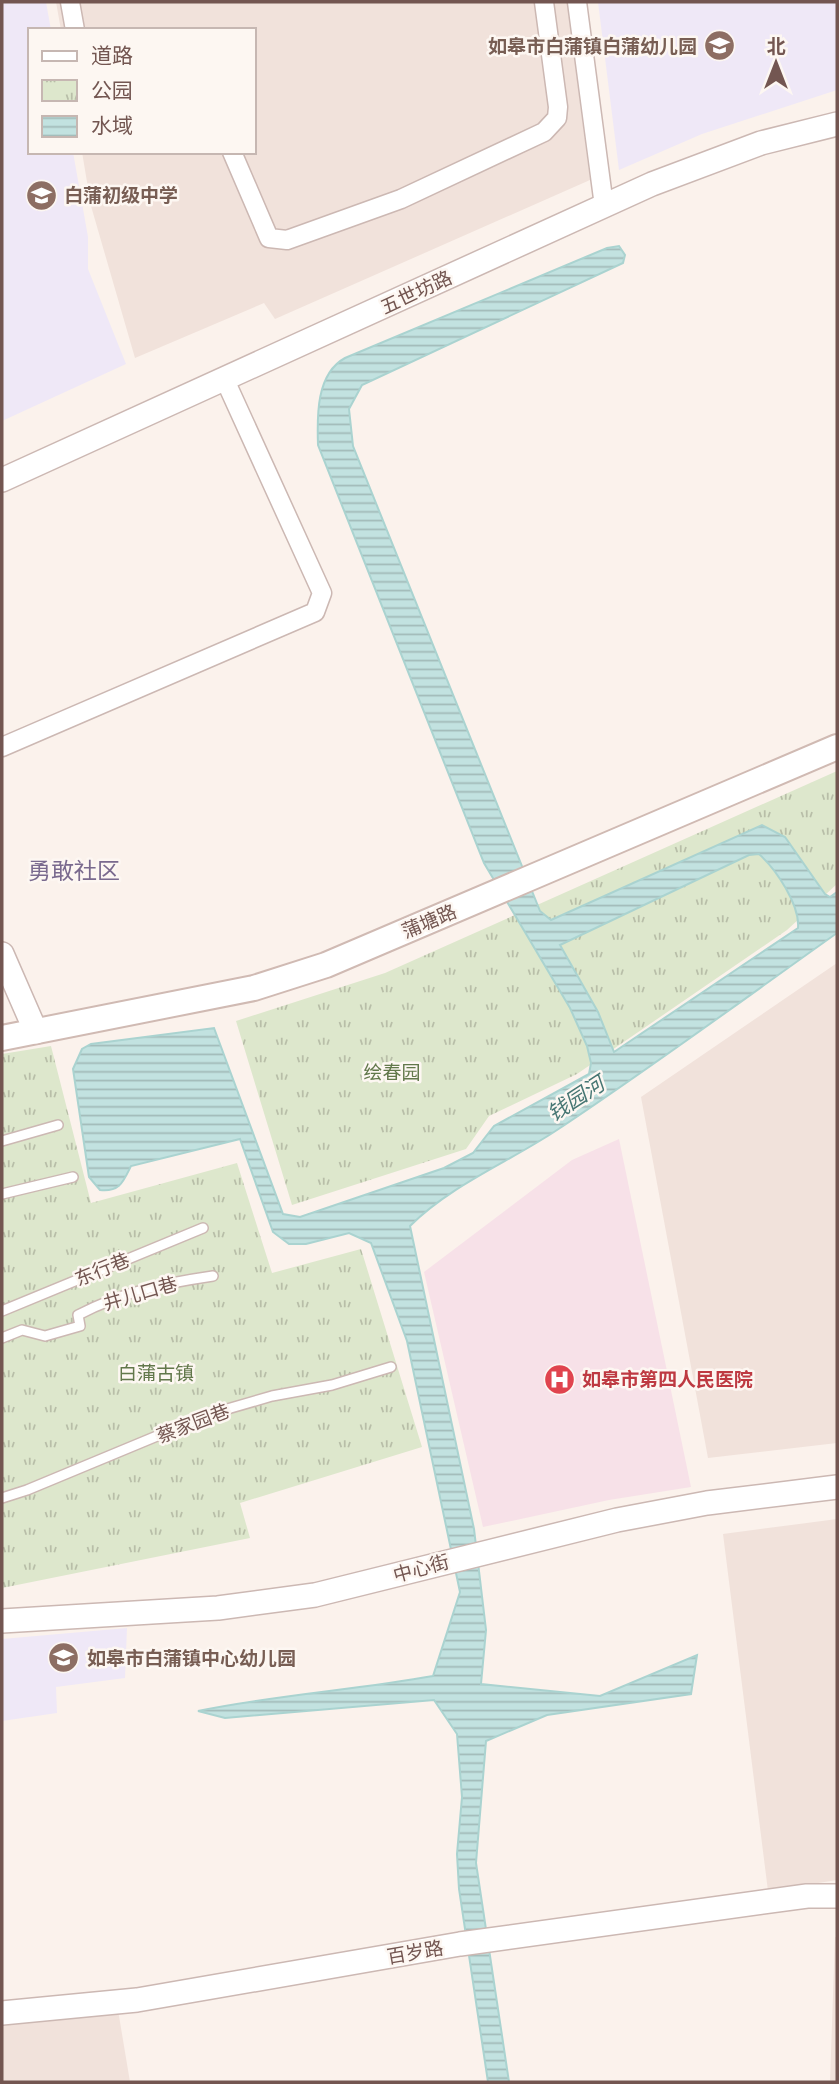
<svg xmlns="http://www.w3.org/2000/svg" width="839" height="2084" font-family="Montserrat,'Noto Sans SC',sans-serif">
<style>
.residential{fill:#f1e2db}
.education{fill:#efe8f7}
.medical{fill:#f7e1e8}
.park{fill:url(#park-tufts)}
.water{fill:url(#water-rules);stroke:#aad3d0;stroke-width:2;fill-rule:evenodd}
.lines{fill:none;stroke-linecap:round;stroke-linejoin:round}
.service-casing{stroke:#ccb8b3;stroke-width:12}
.minor-casing{stroke:#ccb8b3;stroke-width:21}
.tertiary-casing{stroke:#ccb8b3;stroke-width:26}
.secondary-casing{stroke:#d0bab3;stroke-width:28}
.service{stroke:#fff;stroke-width:9}
.minor{stroke:#fff;stroke-width:18}
.tertiary{stroke:#fff;stroke-width:23}
.secondary{stroke:#fff;stroke-width:24}
.labels{text-anchor:middle;stroke-width:5;stroke-linejoin:round;paint-order:stroke}
.education-label{font-size:19px;font-weight:bold;fill:#785e54;stroke:#fdf7f2;text-anchor:start}
.street-label{font-size:19px;fill:#735651;stroke:#fdf7f2}
.park-label{font-size:19px;fill:#62784b;stroke:#fdf7f2}
.health-label{font-size:19px;font-weight:bold;fill:#be3a42;stroke:#fdf7f2;text-anchor:start}
.water-label{font-size:21px;font-style:italic;fill:#467673;stroke:#fdf7f2}
.quarter-label{font-size:23px;fill:#7a6a8e;stroke:#fdf7f2}
</style>
<defs>
<pattern id="park-tufts" width="24" height="20" patternUnits="userSpaceOnUse" patternTransform="scale(1.75)"><rect width="24" height="20" fill="#dde7cc"/><path d="M3 7l-1-3M5 7V3M7 7l1-3M15 17l-1-3M17 17v-4M19 17l1-3" fill="none" stroke="#b8bea8"/></pattern>
<pattern id="water-rules" width="6" height="5" patternUnits="userSpaceOnUse" patternTransform="scale(1.75)"><rect width="6" height="5" fill="#c2e2e0"/><path d="M0 2.5h6" fill="none" stroke="#a2bab8"/></pattern>
</defs>
<rect width="100%" height="100%" fill="#fbf2ec"/>
<!-- residential -->
<path class="residential" d="M 56,2 L 567,2 L 590,180 L 275,319 L 264,303 L 135,358 L 91,206 L 82,152 L 254,152 L 254,30 L 61,30 Z
M 837,963 L 837,1443 L 708,1458 L 641,1097 Z
M 837,1519 L 837,1880 L 768,1891 L 723,1534 Z
M 835,1937 L 837,1937 L 837,2082 L 830,2082 Z
M 118,2010 L 130,2082 L 2,2082 L 2,2026 Z"/>
<!-- education -->
<path class="education" d="M 2,2 L 46,2 L 51,30 L 30,30 L 30,152 L 73,152 L 88,237 L 88,269 L 126,364 L 2,421 Z
M 598,2 L 837,2 L 837,90 L 702,134 L 619,170 Z
M 127,1628 L 125,1678 L 56,1687 L 57,1713 L 2,1721 L 2,1639 Z"/>
<!-- medical -->
<path class="medical" d="M 619,1139 L 691,1487 L 609,1500 L 483,1527 L 424,1272 L 572,1160 Z"/>
<!-- park -->
<path class="park" d="M 837,771 L 837,884 L 787,930 L 577,1074 L 489,1116 L 466,1149 L 292,1205 L 236,1021 L 385,973 Z
M 51,1046 L 91,1203 L 237,1163 L 272,1273 L 361,1249 L 422,1447 L 240,1503 L 250,1538 L 2,1588 L 2,1054 Z"/>
<!-- water -->
<path class="water" d="M 619,246 L 625,255 L 623,263 L 362,385 L 349,409 L 353,446 L 540,911 L 551,920 L 762,825 L 785,837 L 825,894 L 830,897 L 837,892 L 837,933 C 744,999 652,1067 557,1130 C 509,1162 451,1185 410,1226 L 474,1529 L 486,1630 L 481,1684 L 600,1696 L 697,1655 L 691,1694 L 547,1715 L 486,1741 L 476,1863 L 509,2082 L 488,2082 L 459,1889 L 457,1854 L 462,1797 L 457,1734 L 434,1700 L 225,1718 L 198,1711 C 275,1695 355,1690 433,1676 L 460,1592 L 407,1341 L 371,1243 L 349,1233 L 306,1244 L 289,1244 L 273,1232 L 240,1139 L 131,1166 C 123,1182 120,1192 100,1190 L 89,1177 L 73,1069 L 82,1049 L 91,1044 L 214,1028 L 283,1214 L 300,1217 L 444,1168 L 473,1153 L 494,1126 L 589,1074 L 591,1063 L 587,1046 L 570,1008 L 484,863 L 318,445 C 317,416 316,374 345,358 L 607,248 ZM 759,854 C 776,869 800,905 798,928 L 614,1052 L 598,1012 L 560,945 L 749,855 Z"/>
<g class="lines">
<defs>
<path id="service" d="M 2,1141 L 58,1125
M 2,1194 L 73,1177
M 2,1311 L 203,1228
M 2,1338 L 22,1330 L 45,1336 L 80,1326 L 78,1315 C 122,1292 165,1283 213,1276
M 2,1498 L 27,1490 L 210,1414 L 272,1396 L 332,1385 L 391,1367"/>
<path id="minor" d="M 70,2 L 75,30
M 577,2 L 604,206
M 232,152 L 269,238 L 287,240 L 401,199 L 544,132 L 557,118 L 558,107 L 544,2
M 2,747 L 315,612 L 322,593 L 225,380"/>
<path id="tertiary" d="M 2,480 L 652,184 L 761,143 L 837,124
M 2,954 L 36,1032
M 2,1621 L 218,1608 L 315,1595 L 617,1520 L 707,1503 L 837,1487
M 2,2013 L 137,2000 L 460,1944 L 807,1896 L 837,1896"/>
<path id="secondary" d="M 2,1038 L 254,988 L 326,965 L 837,747"/>
</defs>
<!-- service casing -->
<use href="#service" class="service-casing"/>
<!-- minor casing -->
<use href="#minor" class="minor-casing"/>
<!-- tertiary casing -->
<use href="#tertiary" class="tertiary-casing"/>
<!-- secondary casing -->
<use href="#secondary" class="secondary-casing"/>
<!-- service -->
<use href="#service" class="service"/>
<!-- minor -->
<use href="#minor" class="minor"/>
<!-- tertiary -->
<use href="#tertiary" class="tertiary"/>
<!-- secondary -->
<use href="#secondary" class="secondary"/>
</g>
<!-- icons -->
<defs>
<symbol id="school-disc" viewBox="-11 -11 22 22"><circle r="9.5" fill="#8d6e63" stroke="#fdf7f2"/><path d="M0-5L7-2L0 1L-7-2ZM-4 1L0 2.5L4 1V4Q0 6-4 4Z" fill="#fff"/></symbol>
<symbol id="hospital-disc" viewBox="-11 -11 22 22"><circle r="9.5" fill="#e0444e" stroke="#fdf7f2"/><path d="M-5-5h3v3.5h4V-5h3V5h-3V1.5h-4V5h-3Z" fill="#fff"/></symbol>
</defs>
<g fill-rule="evenodd">
<use href="#school-disc" x="702" y="28" width="35" height="35"/>
<use href="#school-disc" x="24" y="178" width="35" height="35"/>
<use href="#hospital-disc" x="542" y="1362" width="35" height="35"/>
<use href="#school-disc" x="46" y="1640" width="35" height="35"/>
</g>
<g class="labels">
<!-- education labels -->
<g class="education-label">
<text x="697" y="53" text-anchor="end">如皋市白蒲镇白蒲幼儿园</text>
<text x="64" y="202">白蒲初级中学</text>
<text x="87" y="1665">如皋市白蒲镇中心幼儿园</text>
</g>
<!-- street labels -->
<g class="street-label">
<text transform="translate(416 292) rotate(-25)" y="7">五世坊路</text>
<text transform="translate(429 921) rotate(-23)" y="7">蒲塘路</text>
<text transform="translate(102 1269) rotate(-22)" y="7">东行巷</text>
<text transform="translate(140 1293) rotate(-16)" y="7">井儿口巷</text>
<text transform="translate(193 1423) rotate(-21)" y="7">蔡家园巷</text>
<text transform="translate(421 1568) rotate(-15)" y="7">中心街</text>
<text transform="translate(415 1952) rotate(-10)" y="7">百岁路</text>
</g>
<!-- park labels -->
<g class="park-label">
<text x="392" y="1079">绘春园</text>
<text x="156" y="1380">白蒲古镇</text>
</g>
<!-- health labels -->
<g class="health-label">
<text x="582" y="1386">如皋市第四人民医院</text>
</g>
<!-- water labels -->
<g class="water-label">
<text transform="translate(576 1099) rotate(-33)" y="7">钱园河</text>
</g>
<!-- quarter labels -->
<g class="quarter-label">
<text x="74" y="879">勇敢社区</text>
</g>
</g>
<!-- border -->
<rect width="839" height="2084" fill="none" stroke="#735651" stroke-width="7"/>
<!-- legend -->
<rect x="28" y="28" width="228" height="126" fill="#fdf7f2" stroke="#c6b7b2" stroke-width="2"/>
<rect x="42" y="51" width="35" height="10" fill="#ffffff" stroke="#c6b7b2" stroke-width="2"/>
<text x="91" y="63" font-size="21" fill="#735651">道路</text>
<rect x="42" y="80" width="35" height="21" fill="url(#park-tufts)" stroke="#c6b7b2" stroke-width="2"/>
<text x="91" y="98" font-size="21" fill="#735651">公园</text>
<rect x="42" y="116" width="35" height="21" fill="url(#water-rules)" stroke="#c6b7b2" stroke-width="2"/>
<text x="91" y="133" font-size="21" fill="#735651">水域</text>
<!-- north arrow -->
<g transform="translate(776 63)" stroke="#fdf7f2" stroke-width="5" paint-order="stroke">
<path d="M0-5L12 26L0 18L-12 26Z" fill="#735651"/>
<text y="-10" font-size="19" font-weight="bold" text-anchor="middle" fill="#735651">北</text>
</g>
</svg>
